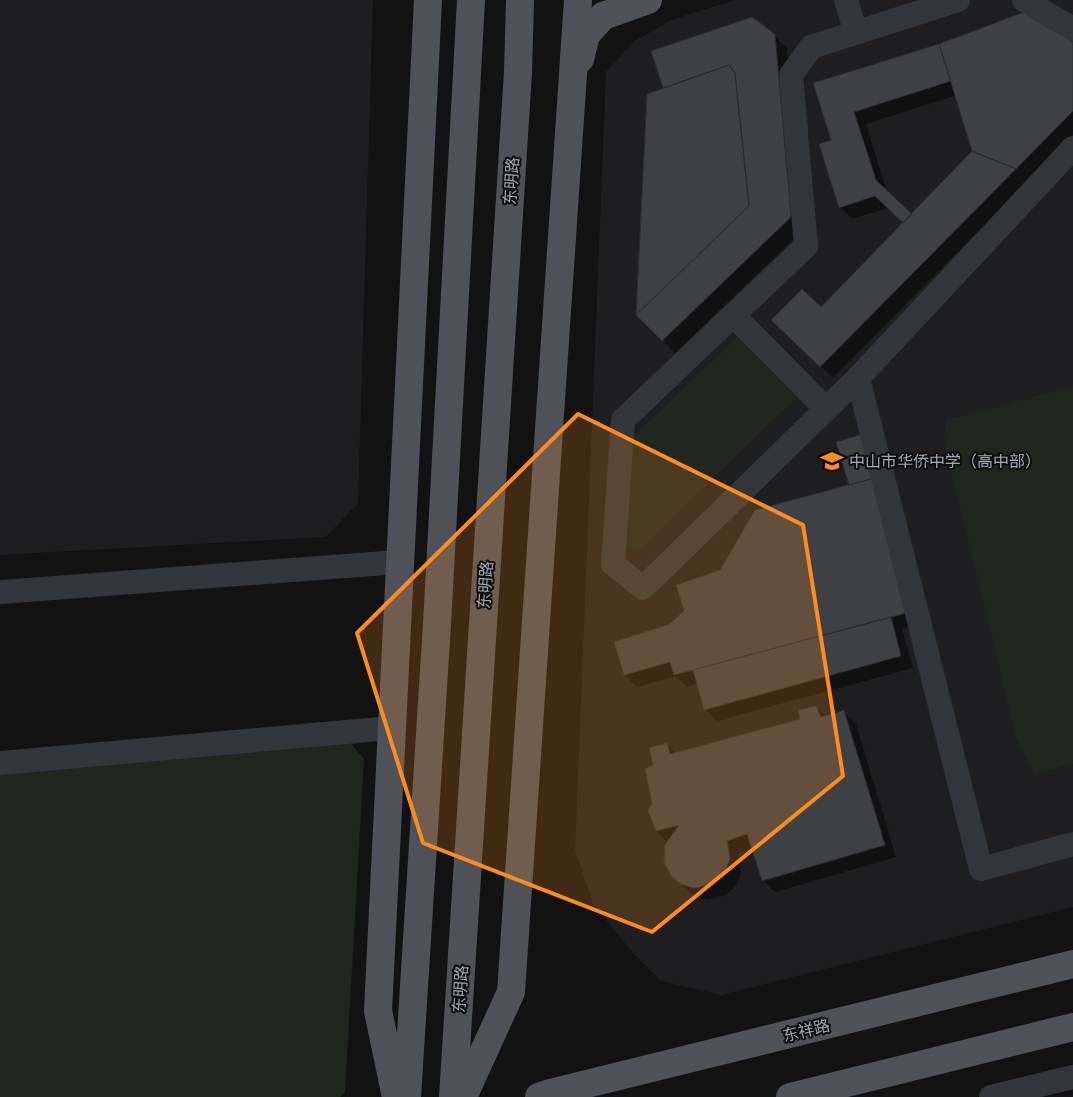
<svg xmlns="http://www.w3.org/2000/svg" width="1073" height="1097" font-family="Cabin,'Noto Sans SC',sans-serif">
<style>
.built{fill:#1e1e20}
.green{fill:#1e261e}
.shadow{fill:#0007;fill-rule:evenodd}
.building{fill:#3e4043;stroke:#2c2c30}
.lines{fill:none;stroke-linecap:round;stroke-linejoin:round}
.minor{stroke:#323539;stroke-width:24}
.major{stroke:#4e5258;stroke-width:28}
.marked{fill:#fb8c22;fill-opacity:0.2;stroke:#fb8c22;stroke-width:4;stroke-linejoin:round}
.labels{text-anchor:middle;stroke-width:4;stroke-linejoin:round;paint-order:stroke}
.street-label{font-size:16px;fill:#a2abb5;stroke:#0d0d0e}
.poi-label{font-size:16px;fill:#a2abb5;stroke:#0d0d0e;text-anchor:start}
</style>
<rect width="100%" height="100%" fill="#121213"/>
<!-- built -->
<path class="built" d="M 0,0 L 373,0 L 358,503 L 326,537 L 0,555 Z
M 735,0 L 1073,0 L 1073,907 L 721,995 L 661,981 L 632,952 L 593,904 L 575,850 L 606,72 L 633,42 L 671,20 Z"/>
<!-- green -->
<path class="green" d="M 738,336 L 798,396 L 640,549 L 624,545 L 634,436 Z
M 1073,386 L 1073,764 L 1034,774 L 1017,740 L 946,451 L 945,420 Z
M 344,735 L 364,759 L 345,1092 L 340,1097 L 0,1097 L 0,772 Z"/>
<!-- shadow -->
<path class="shadow" d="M 774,35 L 787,48 L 803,230 L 675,353 L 637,314 L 665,89 L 652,52 Z
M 1073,44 L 1073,135 L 833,378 L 773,320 L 821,309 L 904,223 L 888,208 L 852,219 L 840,207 L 833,141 L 815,84 ZM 957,95 L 973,152 L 912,216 L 887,192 L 866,124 Z
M 756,512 L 926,623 L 902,629 L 913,668 L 717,721 L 705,709 L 698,684 L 687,687 L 676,676 L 637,687 L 625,675 L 721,571 Z
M 816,707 L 826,717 L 844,712 L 856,724 L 896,857 L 775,892 L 763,880 L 753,848 L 738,853 L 741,872 L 736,886 L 725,895 L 707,900 L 695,896 L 686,889 L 673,876 L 668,843 L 657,831 L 653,803 L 655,766 L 667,744 L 676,753 L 802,720 Z"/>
<!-- building -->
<path class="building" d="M 1032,9 L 1073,42 L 1073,111 L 1016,169 L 972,151 L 939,44 Z
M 752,17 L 775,34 L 791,217 L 662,341 L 636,315 L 749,206 L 735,73 L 729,65 L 663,88 L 651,51 Z
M 939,44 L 951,81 L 854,112 L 876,180 L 912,214 L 903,223 L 875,196 L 839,208 L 819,144 L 831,140 L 813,83 Z
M 729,65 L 735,73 L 749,206 L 636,315 L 647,94 Z
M 972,151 L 1016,169 L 820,367 L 771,320 L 802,289 L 821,307 Z
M 866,433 L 878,477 L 849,485 L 836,442 Z
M 878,477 L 914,611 L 674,675 L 670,662 L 624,675 L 614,642 L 670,624 L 684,611 L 676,585 L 720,570 L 755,510 Z
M 891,617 L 901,656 L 704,710 L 693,670 Z
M 816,706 L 821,717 L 844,710 L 885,845 L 762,881 L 747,834 L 727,841 L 730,859 L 724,873 L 713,884 L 694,888 L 681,884 L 672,877 L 664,862 L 665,845 L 679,825 L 656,831 L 648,811 L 652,803 L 645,769 L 653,765 L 649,748 L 667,743 L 670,754 L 800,719 L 798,710 Z"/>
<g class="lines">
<!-- minor -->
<path class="minor" d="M 846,0 L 856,33
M 958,0 L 811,47 L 791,75 L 806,246 L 623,420 L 613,564 L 643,588 L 858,378 L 1073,148
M 1024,0 L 1073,29
M 733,315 L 826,409
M 858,378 L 981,869 L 1073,844
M 0,592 L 399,562
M 0,763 L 391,728
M 991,1097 L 1073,1077"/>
<!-- major -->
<path class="major" d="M 580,59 L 586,35 L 603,16 L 648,0
M 396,1097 L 378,1011 L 428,0
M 407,1097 L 437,624 L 471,0
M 453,1097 L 518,72 L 520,0
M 463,1097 L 511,992 L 578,0
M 539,1097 L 550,1093 L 1073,964
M 790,1097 L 1073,1027"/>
</g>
<!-- marked area -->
<path class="marked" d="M 578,414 L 803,525 L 843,776 L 652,932 L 423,843 L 357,633 Z"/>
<!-- icons -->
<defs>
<symbol id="school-bare" viewBox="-9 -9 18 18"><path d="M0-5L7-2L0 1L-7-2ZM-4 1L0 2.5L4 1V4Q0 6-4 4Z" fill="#fb8c22" stroke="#0d0d0e" stroke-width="2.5" paint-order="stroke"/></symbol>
</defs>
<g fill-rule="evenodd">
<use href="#school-bare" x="816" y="445" width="32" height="32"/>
</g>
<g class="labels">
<!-- street labels -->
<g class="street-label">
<text transform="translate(511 181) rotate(-86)" y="6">东明路</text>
<text transform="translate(485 585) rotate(-86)" y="6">东明路</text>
<text transform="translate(460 989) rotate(-86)" y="6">东明路</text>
<text transform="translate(806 1030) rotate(-14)" y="6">东祥路</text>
</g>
<!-- poi labels -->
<g class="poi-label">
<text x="849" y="467">中山市华侨中学（高中部）</text>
</g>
</g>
</svg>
